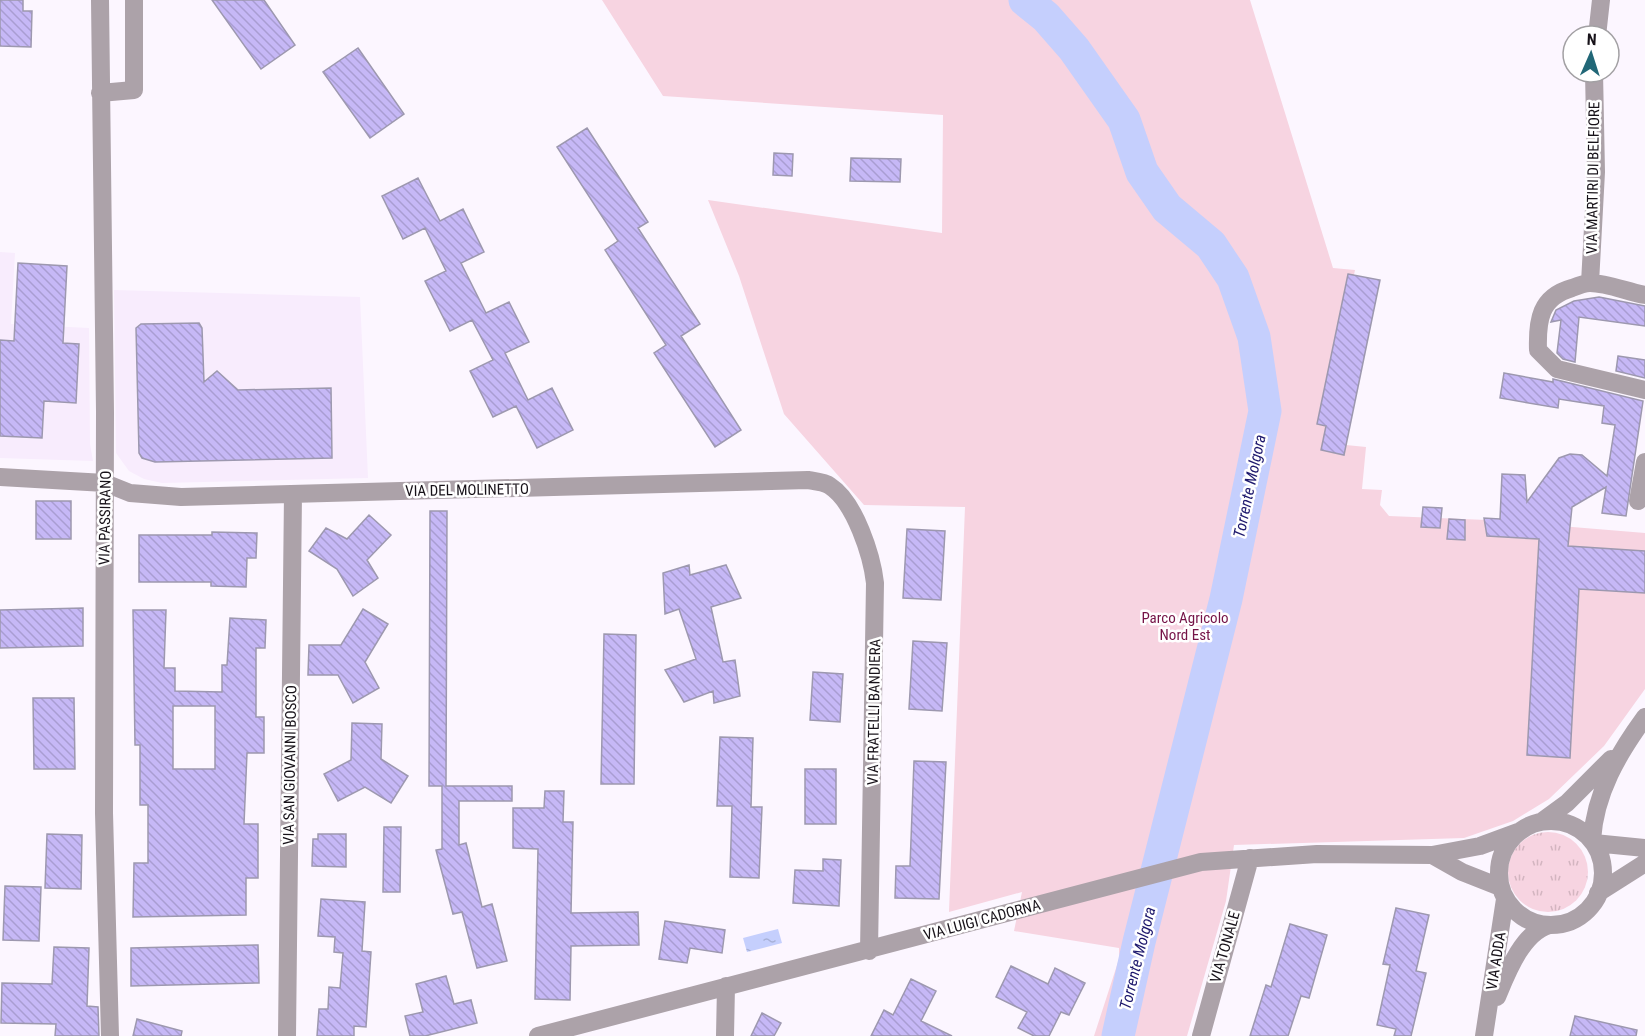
<svg xmlns="http://www.w3.org/2000/svg" width="1645" height="1036" font-family="'Roboto Condensed',sans-serif">
<style>
.built{fill:#f8ecfd}
.grass{fill:url(#grass-tufts)}
.green{fill:#f7d4e1}
.water{fill:url(#water-ripples)}
.lines{fill:none;stroke-linecap:round;stroke-linejoin:round}
.river{stroke:#c5cffd;stroke-width:33}
.building{fill:url(#building-back-hatch);stroke:#9d98af;stroke-width:1.5;fill-rule:evenodd}
.minor{stroke:#aca2a9;stroke-width:18}
.labels{text-anchor:middle;stroke-width:5;stroke-linejoin:round;paint-order:stroke}
.street-label{font-size:15px;fill:#171219;stroke:#fff}
.park-label{font-size:15px;fill:#751347;stroke:#fff}
.water-label{font-size:16px;font-style:italic;fill:#1d186d;stroke:#fff}
</style>
<defs>
<pattern id="grass-tufts" width="24" height="20" patternUnits="userSpaceOnUse" patternTransform="scale(1.5)"><rect width="24" height="20" fill="#f7d4e1"/><path d="M3 7l-1-3M5 7V3M7 7l1-3M15 17l-1-3M17 17v-4M19 17l1-3" fill="none" stroke="#d3b5c0"/></pattern>
<pattern id="water-ripples" width="26" height="14" patternUnits="userSpaceOnUse" patternTransform="scale(1.5)"><rect width="26" height="14" fill="#c5cffd"/><path d="M2 4q2-2 4 0t4 0M15 11q2-2 4 0t4 0" fill="none" stroke="#a8b1d8"/></pattern>
<pattern id="building-back-hatch" width="6" height="6" patternUnits="userSpaceOnUse" patternTransform="scale(1.5)"><rect width="6" height="6" fill="#c6b8f6"/><path d="M-1 5l2 2M0 0l6 6M5-1l2 2" fill="none" stroke="#a99dd2"/></pattern>
</defs>
<rect width="100%" height="100%" fill="#fcf6ff"/>
<!-- built -->
<path class="built" d="M 0,252 L 15,253 L 11,324 L 89,328 L 90,444 L 93,461 L 0,458 Z
M 114,290 L 360,297 L 368,478 L 162,483 L 144,479 L 129,471 L 116,453 Z"/>
<!-- grass -->
<path class="grass" d="M1508 872a40 40 0 1 1 80 0a40 40 0 1 1-80 0Z"/>
<!-- green -->
<path class="green" d="M 602,0 L 1250,0 L 1333,268 L 1355,270 L 1323,417 L 1346,445 L 1366,447 L 1362,489 L 1382,490 L 1380,505 L 1389,516 L 1487,520 L 1645,533 L 1645,689 L 1604,746 L 1549,799 L 1513,821 L 1464,838 L 1234,845 L 1226,901 L 1187,1036 L 1094,1036 L 1119,959 L 1119,948 L 1014,931 L 1022,892 L 949,912 L 965,507 L 864,505 L 784,414 L 739,276 L 708,200 L 942,233 L 943,115 L 663,96 Z"/>
<!-- water -->
<path class="water" d="M 778,929 L 782,943 L 747,952 L 743,938 Z"/>
<g class="lines">
<!-- river -->
<path class="river" d="M 1025,0 L 1046,17 L 1074,49 L 1124,120 L 1142,172 L 1167,208 L 1211,245 L 1233,278 L 1254,337 L 1265,411 L 1226,599 L 1139,942 L 1118,1036"/>
</g>
<!-- building -->
<path class="building" d="M 0,0 L 23,0 L 23,11 L 32,11 L 31,47 L 0,46 Z
M 212,0 L 264,0 L 295,45 L 261,69 Z
M 358,48 L 404,114 L 370,138 L 323,72 Z
M 587,128 L 648,222 L 638,228 L 700,324 L 681,336 L 741,430 L 715,447 L 654,353 L 666,345 L 605,250 L 618,241 L 557,147 Z
M 774,153 L 793,154 L 792,176 L 773,175 Z
M 851,158 L 901,159 L 900,182 L 850,181 Z
M 418,178 L 440,221 L 463,209 L 484,252 L 461,263 L 486,313 L 509,302 L 529,342 L 505,353 L 528,400 L 552,388 L 573,430 L 537,448 L 516,406 L 493,417 L 470,371 L 493,360 L 472,320 L 450,331 L 425,281 L 446,271 L 425,228 L 403,239 L 382,196 Z
M 18,263 L 67,266 L 63,343 L 79,344 L 76,403 L 44,401 L 42,438 L 0,436 L 0,340 L 14,341 Z
M 1348,274 L 1380,280 L 1344,455 L 1321,450 L 1326,426 L 1317,424 Z
M 1599,297 L 1645,306 L 1645,326 L 1579,317 L 1575,362 L 1563,359 L 1557,353 L 1561,320 L 1551,322 L 1556,310 L 1574,301 Z
M 199,323 L 202,328 L 204,382 L 217,371 L 238,390 L 331,388 L 332,458 L 155,462 L 142,458 L 139,453 L 136,328 L 141,324 Z
M 1618,356 L 1645,360 L 1645,378 L 1616,371 Z
M 1504,373 L 1553,382 L 1553,379 L 1643,401 L 1626,516 L 1602,513 L 1606,487 L 1572,507 L 1568,546 L 1645,551 L 1645,593 L 1579,589 L 1570,758 L 1527,755 L 1539,539 L 1487,536 L 1484,518 L 1500,519 L 1502,474 L 1525,475 L 1527,502 L 1559,458 L 1570,454 L 1582,455 L 1607,476 L 1615,425 L 1602,423 L 1604,406 L 1559,399 L 1558,408 L 1500,398 Z
M 36,501 L 71,501 L 71,539 L 36,539 Z
M 1423,507 L 1442,508 L 1440,528 L 1421,527 Z
M 430,511 L 447,511 L 446,786 L 512,786 L 512,801 L 459,801 L 459,845 L 466,843 L 482,907 L 492,904 L 507,961 L 477,968 L 462,912 L 453,914 L 436,850 L 442,849 L 442,786 L 429,786 Z
M 369,515 L 391,535 L 367,560 L 378,578 L 353,596 L 337,569 L 309,551 L 326,528 L 347,539 Z
M 1449,519 L 1465,520 L 1465,540 L 1447,539 Z
M 907,529 L 945,531 L 941,600 L 903,598 Z
M 212,532 L 257,533 L 256,558 L 247,558 L 246,587 L 211,586 L 211,582 L 139,582 L 139,535 L 212,535 Z
M 689,565 L 690,575 L 726,565 L 741,598 L 711,607 L 723,662 L 735,660 L 740,696 L 714,703 L 713,691 L 684,702 L 665,670 L 696,659 L 679,609 L 665,614 L 663,573 Z
M 83,608 L 83,646 L 0,648 L 0,610 Z
M 363,609 L 388,624 L 365,662 L 379,688 L 353,703 L 338,675 L 308,675 L 309,645 L 341,645 Z
M 133,610 L 166,610 L 164,668 L 175,668 L 175,691 L 222,692 L 222,665 L 227,665 L 230,618 L 266,620 L 265,648 L 256,648 L 256,717 L 264,717 L 264,753 L 247,753 L 244,824 L 258,824 L 258,878 L 246,878 L 246,915 L 133,917 L 134,863 L 148,863 L 148,805 L 140,805 L 140,745 L 135,745 ZM 173,706 L 215,706 L 215,769 L 173,769 Z
M 604,634 L 636,635 L 634,784 L 601,784 Z
M 913,641 L 947,643 L 942,711 L 909,709 Z
M 813,672 L 843,674 L 840,722 L 810,720 Z
M 33,698 L 74,698 L 75,769 L 34,769 Z
M 352,723 L 382,724 L 381,759 L 408,776 L 391,803 L 365,787 L 338,801 L 324,774 L 351,760 Z
M 720,737 L 753,738 L 751,807 L 762,807 L 759,878 L 730,877 L 732,806 L 717,806 Z
M 914,761 L 946,762 L 939,899 L 895,898 L 896,866 L 910,866 Z
M 805,769 L 836,769 L 836,824 L 805,824 Z
M 545,791 L 564,791 L 563,822 L 573,822 L 571,913 L 638,912 L 639,945 L 571,946 L 570,1000 L 535,999 L 538,849 L 513,848 L 513,808 L 544,808 Z
M 384,827 L 401,827 L 400,892 L 383,892 Z
M 47,834 L 82,835 L 81,889 L 45,888 Z
M 318,834 L 346,834 L 346,867 L 312,866 L 313,839 L 318,839 Z
M 823,859 L 841,860 L 839,906 L 793,903 L 795,870 L 823,871 Z
M 5,886 L 41,887 L 39,941 L 3,940 Z
M 321,899 L 365,902 L 362,951 L 371,952 L 366,1027 L 354,1026 L 354,1036 L 317,1036 L 319,1009 L 328,1009 L 329,987 L 340,988 L 343,953 L 334,952 L 335,937 L 318,936 Z
M 1396,908 L 1429,915 L 1416,971 L 1426,973 L 1411,1036 L 1394,1036 L 1396,1029 L 1377,1025 L 1390,965 L 1383,964 Z
M 665,921 L 725,930 L 722,953 L 690,948 L 687,963 L 659,959 Z
M 1290,924 L 1327,935 L 1309,998 L 1301,996 L 1288,1036 L 1250,1036 L 1266,985 L 1271,987 Z
M 258,945 L 259,983 L 131,986 L 131,948 Z
M 54,947 L 89,948 L 87,1006 L 98,1007 L 99,1036 L 55,1036 L 56,1024 L 1,1023 L 2,983 L 52,984 Z
M 1011,966 L 1048,984 L 1055,968 L 1085,983 L 1069,1015 L 1061,1012 L 1049,1036 L 1034,1036 L 1018,1028 L 1027,1012 L 996,997 Z
M 446,976 L 454,1004 L 471,1000 L 477,1023 L 425,1036 L 410,1036 L 405,1016 L 423,1012 L 416,984 Z
M 911,979 L 936,991 L 921,1021 L 952,1036 L 871,1036 L 884,1010 L 893,1015 Z
M 762,1013 L 781,1023 L 774,1036 L 751,1036 Z
M 1575,1016 L 1637,1030 L 1636,1036 L 1570,1036 Z
M 137,1019 L 182,1031 L 181,1036 L 133,1036 Z"/>
<g class="lines">
<!-- minor -->
<path class="minor" d="M 100,0 L 105,412 L 104,813 L 110,1036
M 1597,36 L 1601,0
M 100,93 L 134,90 L 134,0
M 1590,283 L 1596,172 L 1594,72
M 1645,295 C 1628,292 1607,283 1590,283 C 1585,283 1577,286 1572,288 C 1540,297 1537,320 1538,350 L 1557,369 L 1645,390
M 0,477 L 105,483 L 130,493 L 181,497 L 808,480 C 814,481 825,482 830,486 C 855,502 872,556 875,583 L 869,951
M 1638,501 L 1645,462
M1499 873a52 52 0 1 1 104 0a52 52 0 1 1-104 0Z
M 1541,822 L 1567,803 L 1611,759
M 1592,840 C 1595,793 1618,754 1645,717
M 1594,843 L 1645,848
M 1432,855 L 1462,872 L 1500,887
M 1598,893 L 1645,863
M 1497,997 C 1507,973 1522,933 1549,925
M 287,1036 L 293,494
M 538,1036 L 1201,862 L 1317,854 L 1432,855 L 1480,846 L 1518,832
M 725,1036 L 726,986
M 1201,1036 L 1250,858
M 1484,1036 L 1505,899"/>
</g>
<g class="labels">
<!-- street labels -->
<g class="street-label">
<text transform="translate(1593 178) rotate(-89)" y="5">VIA MARTIRI DI BELFIORE</text>
<text transform="translate(467 490) rotate(-1)" y="5">VIA DEL MOLINETTO</text>
<text transform="translate(105 518) rotate(-89)" y="5">VIA PASSIRANO</text>
<text transform="translate(874 712) rotate(-89)" y="5">VIA FRATELLI BANDIERA</text>
<text transform="translate(290 765) rotate(-89)" y="5">VIA SAN GIOVANNI BOSCO</text>
<text transform="translate(982 920) rotate(-15)" y="5">VIA LUIGI CADORNA</text>
<text transform="translate(1225 947) rotate(-74)" y="5">VIA TONALE</text>
<text transform="translate(1496 961) rotate(-81)" y="5">VIA ADDA</text>
</g>
<!-- park labels -->
<g class="park-label">
<text x="1185" y="623">Parco Agricolo<tspan x="1185" dy="17">Nord Est</tspan></text>
</g>
<!-- water labels -->
<g class="water-label">
<text transform="translate(1249 486) rotate(-78)" y="6">Torrente Molgora</text>
<text transform="translate(1137 958) rotate(-76)" y="6">Torrente Molgora</text>
</g>
</g>
<!-- north arrow -->
<g transform="translate(1591 54) rotate(3)"><circle r="28" fill="#ffffff" stroke="#a2a0a3" stroke-width="1.5"/>
<path d="M0-4.5L10 22L0 15L-10 22Z" fill="#216777"/>
<text y="-9" font-size="16" font-weight="bold" text-anchor="middle" fill="#171219">N</text>
</g>
</svg>
